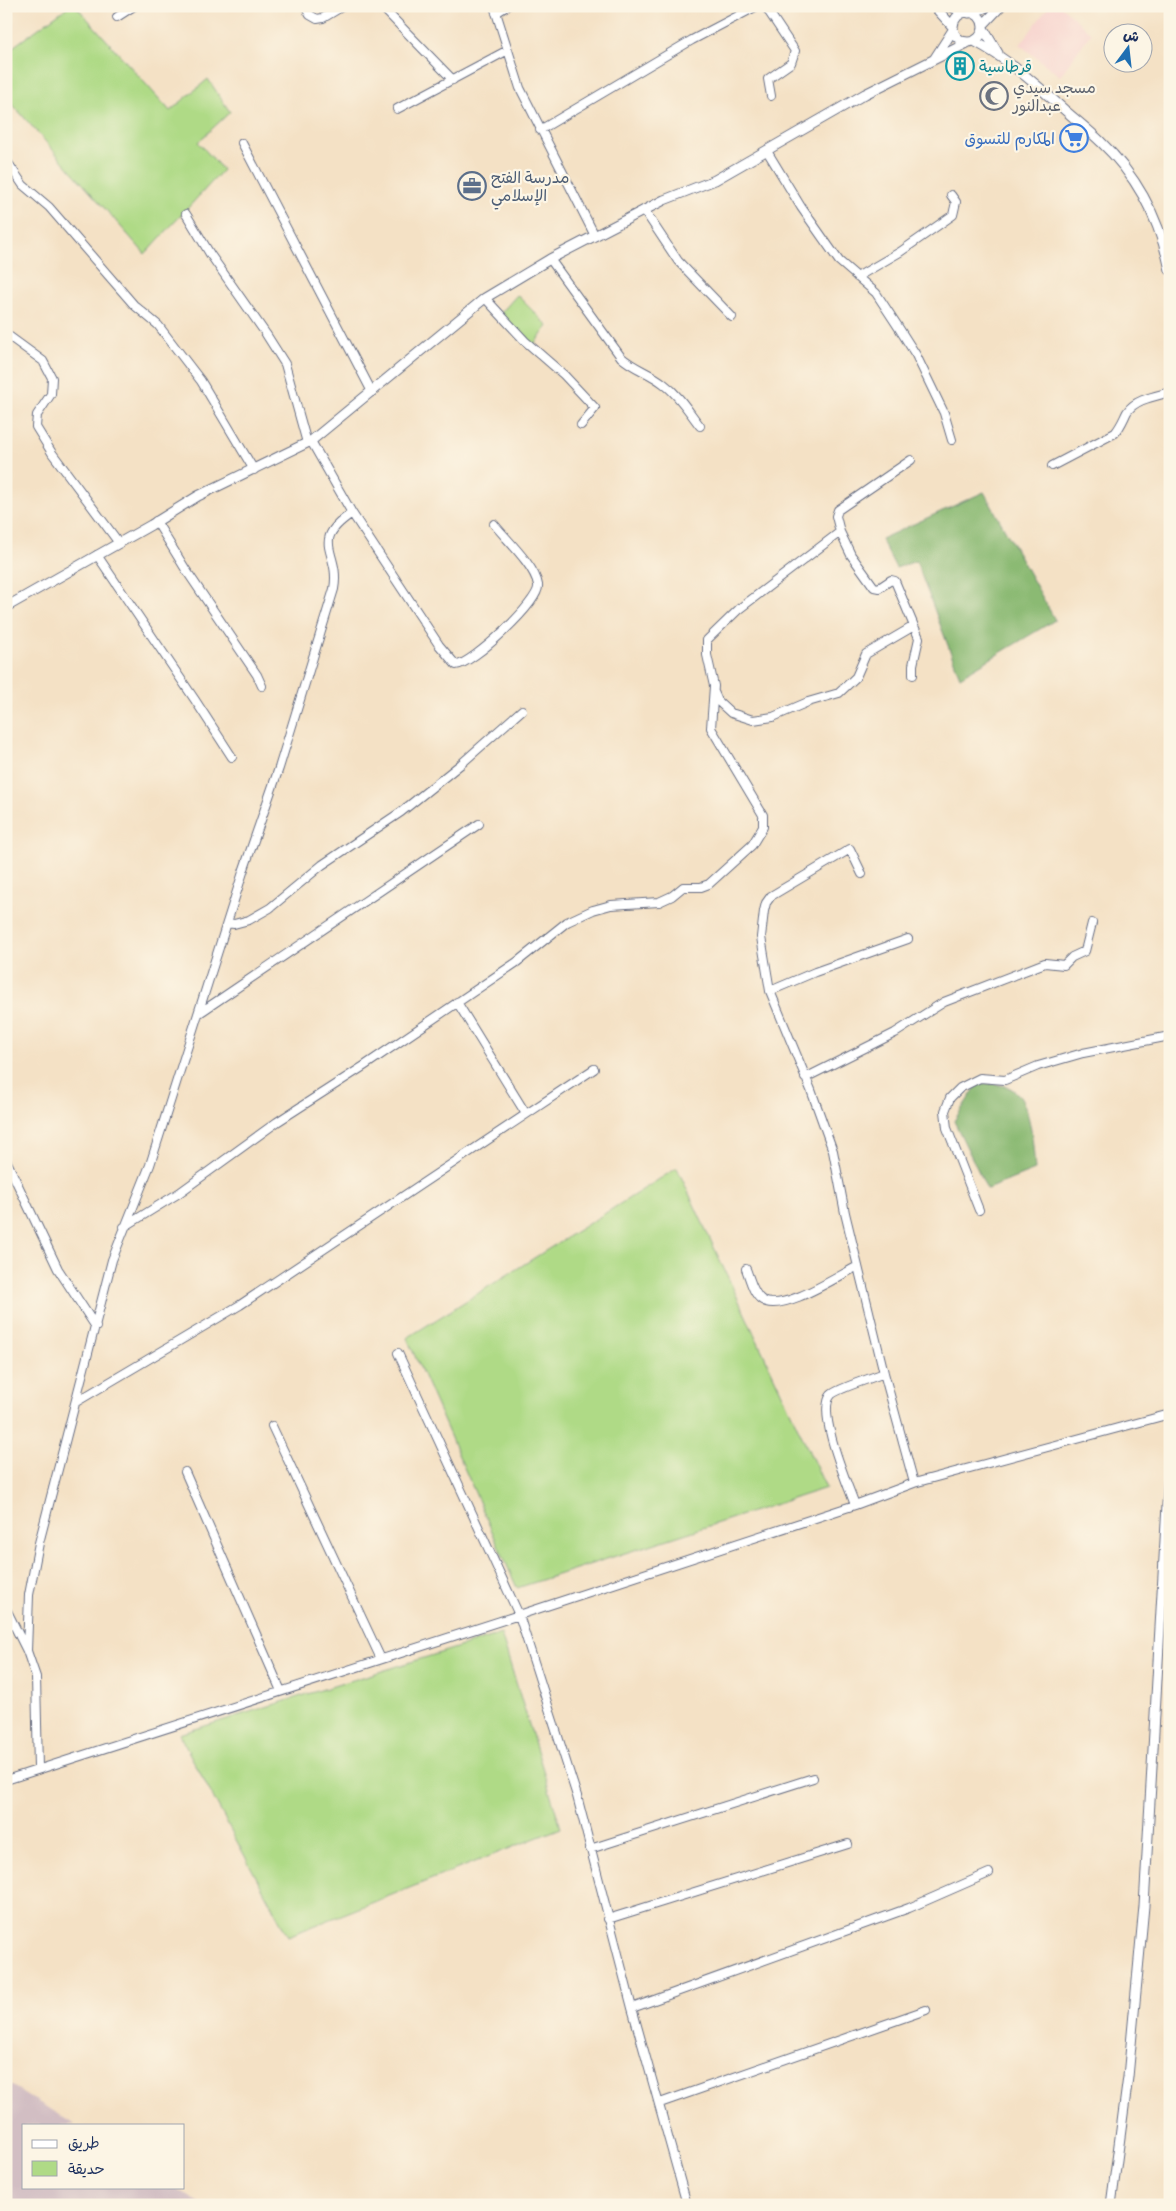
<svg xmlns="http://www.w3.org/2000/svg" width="1176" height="2211" font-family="Dekko,'Playpen Sans Arabic',sans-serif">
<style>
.built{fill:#f7d0cc}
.industrial{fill:#d2bec3}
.green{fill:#afda86;stroke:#658472}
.forest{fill:#8bba73;stroke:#537468}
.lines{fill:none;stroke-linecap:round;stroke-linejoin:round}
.minor-casing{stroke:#676d82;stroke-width:10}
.tertiary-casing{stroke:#676d82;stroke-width:11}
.minor{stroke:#fff;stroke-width:8}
.tertiary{stroke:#fff;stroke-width:9}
.labels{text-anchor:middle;stroke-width:4.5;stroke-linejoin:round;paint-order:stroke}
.culture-label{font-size:16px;fill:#0d838f;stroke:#fcf5e5;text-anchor:start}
.worship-label{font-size:16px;fill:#5b616d;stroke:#fcf5e5;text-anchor:start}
.shop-label{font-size:16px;fill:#366cbe;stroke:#fcf5e5;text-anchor:end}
.service-label{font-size:16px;fill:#4e5e75;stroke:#fcf5e5;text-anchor:start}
</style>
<rect width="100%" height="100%" fill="#fcf5e5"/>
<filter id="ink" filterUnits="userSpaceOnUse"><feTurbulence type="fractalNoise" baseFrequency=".02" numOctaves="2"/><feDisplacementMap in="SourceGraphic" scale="10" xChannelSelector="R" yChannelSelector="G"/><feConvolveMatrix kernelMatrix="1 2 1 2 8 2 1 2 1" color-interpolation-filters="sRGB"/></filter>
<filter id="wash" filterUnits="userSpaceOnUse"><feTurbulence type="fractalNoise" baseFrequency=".0096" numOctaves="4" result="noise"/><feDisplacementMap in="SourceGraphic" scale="20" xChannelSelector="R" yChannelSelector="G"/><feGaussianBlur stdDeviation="1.12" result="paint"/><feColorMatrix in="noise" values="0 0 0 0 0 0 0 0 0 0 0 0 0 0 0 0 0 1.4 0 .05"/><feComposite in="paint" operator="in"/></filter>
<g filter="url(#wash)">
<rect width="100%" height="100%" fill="#f4e1c5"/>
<!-- built -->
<path class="built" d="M 1049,6 L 1061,6 L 1091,33 L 1060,76 L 1020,45 Z"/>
<!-- industrial -->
<path class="industrial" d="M 6,2082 L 75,2125 L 24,2125 L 24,2187 L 174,2187 L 202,2205 L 6,2205 Z"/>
<!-- green -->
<path class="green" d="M 69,6 L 76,6 L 170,111 L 208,79 L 230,112 L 198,142 L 223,170 L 145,254 L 6,97 L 6,52 Z
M 517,295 L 548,326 L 532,347 L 500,314 Z
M 677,1168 L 826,1488 L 517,1588 L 407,1338 Z
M 501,1634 L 561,1828 L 288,1936 L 179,1734 Z"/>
<!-- forest -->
<path class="forest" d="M 984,492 L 1055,620 L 960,677 L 916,561 L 896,568 L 881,539 Z
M 979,1082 C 988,1084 1002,1084 1010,1088 C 1032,1098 1033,1148 1035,1170 L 987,1189 L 954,1121 Z"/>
</g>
<g filter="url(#ink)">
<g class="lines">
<defs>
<path id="minor" d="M 305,6 L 310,15 L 317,19 L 323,18 L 343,6
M 381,6 L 453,80
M 494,6 L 520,88 L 595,236
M 765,6 L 795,51 L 791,63 L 768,79 L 771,96
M 496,13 L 507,6
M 117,17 L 134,6
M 397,109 L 508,50
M 540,130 L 692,40 L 757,6
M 242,143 L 372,392
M 767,151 L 801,207 L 839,261 L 876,293 L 897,325 L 916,355 L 944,413 L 952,440
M 6,160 L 23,185 L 49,207 L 134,305 L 158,325 L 201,381 L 254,470
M 644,210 L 678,261 L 732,317
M 186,214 L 210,254 L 266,334 L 285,364 L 307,443
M 550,259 L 621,357 C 634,369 651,373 664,384 C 679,395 689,412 700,426
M 857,277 L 900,252 L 953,215 L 956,202 L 951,195
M 485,298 L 525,341 L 564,375 L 595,408 L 581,425
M 6,334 L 43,361 L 52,378 L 51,394 L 37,415 L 36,427 L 52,453 L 119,543
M 1052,466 L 1115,433 C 1121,426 1123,420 1127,412 C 1135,399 1156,396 1170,392
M 352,513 L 439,645 L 456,665 C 471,665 541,601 538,585 C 535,566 506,539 494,524
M 156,521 L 186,570 L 257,675 L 262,686
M 840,532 L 851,555 L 874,587 L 879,588 L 891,580 L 895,581 L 919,638 L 913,665 L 913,675
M 97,555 L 195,700 L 232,757
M 714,692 L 718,701 L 731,713 L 753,720 L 773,717 L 808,702 L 839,693 L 856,677 L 866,654 L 914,626
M 862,874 L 850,849 L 771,896 L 766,903 L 764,911 L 761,937 L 770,991 L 811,1090 L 833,1151 L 845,1213 L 884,1373 L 914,1483
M 227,923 L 234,924 L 249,920 L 270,908 L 322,865 L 401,812 L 461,764 L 522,710
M 770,991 L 815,972 L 908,939
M 457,1002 L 526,1114
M 198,1014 L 479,824
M 805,1078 L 895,1033 L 944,1002 L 1045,963 L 1064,965 L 1072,957 L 1085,951 L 1092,923
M 6,1160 L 58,1269 L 96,1327
M 979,1210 L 947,1128 L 945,1111 L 950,1098 L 960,1088 L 980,1078 L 1005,1080 L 1038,1066 L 1083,1053 L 1170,1036
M 124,1227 L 179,1193 L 277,1122 L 364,1066 L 517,962 L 567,922 L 593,910 L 611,905 L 659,902 L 672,896 L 683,887 L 701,887 L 709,884 L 752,845 L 763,827 L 763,815 L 711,728 L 714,686 L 707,655 L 707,640 L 739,609 L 840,532 L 836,516 L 838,510 L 911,460
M 746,1269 C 750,1279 753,1294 762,1300 C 781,1314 838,1276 858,1266
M 398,1353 L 519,1615 L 577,1796 L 632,2008 L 686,2201
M 76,1402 L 240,1305 L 594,1069
M 272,1426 L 381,1659
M 185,1472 L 281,1691
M 855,1505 C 848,1485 816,1412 831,1395 C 838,1388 873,1378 884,1373
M 1162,1597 L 1170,1596
M 6,1609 L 27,1651 L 36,1677 L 38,1769
M 27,1651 L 29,1595 L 39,1543 L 112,1260 L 150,1165 L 244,869 L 279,768 L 334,589 C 341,550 308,543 352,513 L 311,441
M 6,1780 L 519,1615 L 855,1505 L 914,1483 L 1170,1414
M 590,1849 L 813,1778
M 608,1919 L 848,1844
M 632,2008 L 909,1908 L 989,1873
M 660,2103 L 926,2010"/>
<path id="tertiary" d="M 934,6 L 953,27
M 948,6 L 969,13
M953 27a15 15 0 1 1 30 0a15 15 0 1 1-30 0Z
M 972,13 L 989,6
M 983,25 L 1001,6
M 983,28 L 998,53
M 974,41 C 1006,58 1031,80 1058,104 C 1072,117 1088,129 1101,142 C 1138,177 1160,220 1170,270
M 935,58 L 953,30
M 6,607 L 151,525 L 198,496 L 311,441 L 485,298 L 550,259 L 664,200 L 715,180 L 865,94 L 969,42
M 1111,2205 L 1128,2077 L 1144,1906 L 1170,1453"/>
</defs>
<!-- minor casing -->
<use href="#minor" class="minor-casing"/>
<!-- tertiary casing -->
<use href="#tertiary" class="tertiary-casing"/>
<!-- minor -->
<use href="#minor" class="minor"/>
<!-- tertiary -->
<use href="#tertiary" class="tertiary"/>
</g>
</g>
<!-- icons -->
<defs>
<symbol id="building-ring" viewBox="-11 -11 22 22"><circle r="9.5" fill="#fcf5e5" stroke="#0f9aa8" stroke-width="1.5"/><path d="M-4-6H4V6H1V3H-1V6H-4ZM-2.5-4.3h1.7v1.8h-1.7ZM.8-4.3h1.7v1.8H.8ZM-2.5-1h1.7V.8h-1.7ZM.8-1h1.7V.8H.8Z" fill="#0f9aa8"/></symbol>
<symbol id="mosque-ring" viewBox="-11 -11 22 22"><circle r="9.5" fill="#fcf5e5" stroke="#6b7280" stroke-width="1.5"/><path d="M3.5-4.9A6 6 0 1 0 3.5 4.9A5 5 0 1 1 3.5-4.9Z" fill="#6b7280"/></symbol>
<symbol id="supermarket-ring" viewBox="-11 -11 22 22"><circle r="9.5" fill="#fcf5e5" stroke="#3f7fe0" stroke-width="1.5"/><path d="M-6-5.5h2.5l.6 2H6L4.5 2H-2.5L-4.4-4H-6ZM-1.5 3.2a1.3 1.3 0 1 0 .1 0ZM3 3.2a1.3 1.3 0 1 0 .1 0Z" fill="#3f7fe0"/></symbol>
<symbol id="office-ring" viewBox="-11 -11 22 22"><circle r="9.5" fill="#fcf5e5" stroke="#5c6f8a" stroke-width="1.5"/><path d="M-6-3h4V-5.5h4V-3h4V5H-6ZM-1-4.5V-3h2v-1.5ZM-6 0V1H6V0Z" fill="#5c6f8a"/></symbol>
</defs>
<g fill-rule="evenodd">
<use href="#building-ring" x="944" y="50" width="32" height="32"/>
<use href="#mosque-ring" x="978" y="80" width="32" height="32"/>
<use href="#supermarket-ring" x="1058" y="122" width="32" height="32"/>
<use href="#office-ring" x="456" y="170" width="32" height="32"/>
</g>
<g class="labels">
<!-- culture labels -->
<g class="culture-label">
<text x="979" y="72">قرطاسية</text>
</g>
<!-- worship labels -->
<g class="worship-label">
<text x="1013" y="93">مسجد سيدي<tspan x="1013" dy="18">عبدالنور</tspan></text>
</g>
<!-- shop labels -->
<g class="shop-label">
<text x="1055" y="144">المكارم للتسوق</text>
</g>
<!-- service labels -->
<g class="service-label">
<text x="491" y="183">مدرسة الفتح<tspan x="491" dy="18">الإسلامي</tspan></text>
</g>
</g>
<!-- margin -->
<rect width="1176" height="2211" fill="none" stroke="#fcf5e5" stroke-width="25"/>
<!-- legend -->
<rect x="22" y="2124" width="162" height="65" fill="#fcf5e5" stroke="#a2a6af"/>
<rect x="32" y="2140" width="25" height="8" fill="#ffffff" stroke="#a2a6af"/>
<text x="68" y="2148" font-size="15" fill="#1b2f5e">طريق</text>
<rect x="32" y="2161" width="25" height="15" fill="#afda86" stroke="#a2a6af"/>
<text x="68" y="2174" font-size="15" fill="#1b2f5e">حديقة</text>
<!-- north arrow -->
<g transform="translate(1128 48) rotate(15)"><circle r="24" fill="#fcf5e5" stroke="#a2a6af"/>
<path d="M0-4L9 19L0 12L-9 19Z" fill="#1f6fb2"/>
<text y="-8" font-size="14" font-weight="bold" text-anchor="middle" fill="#1b2f5e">ش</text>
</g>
</svg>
